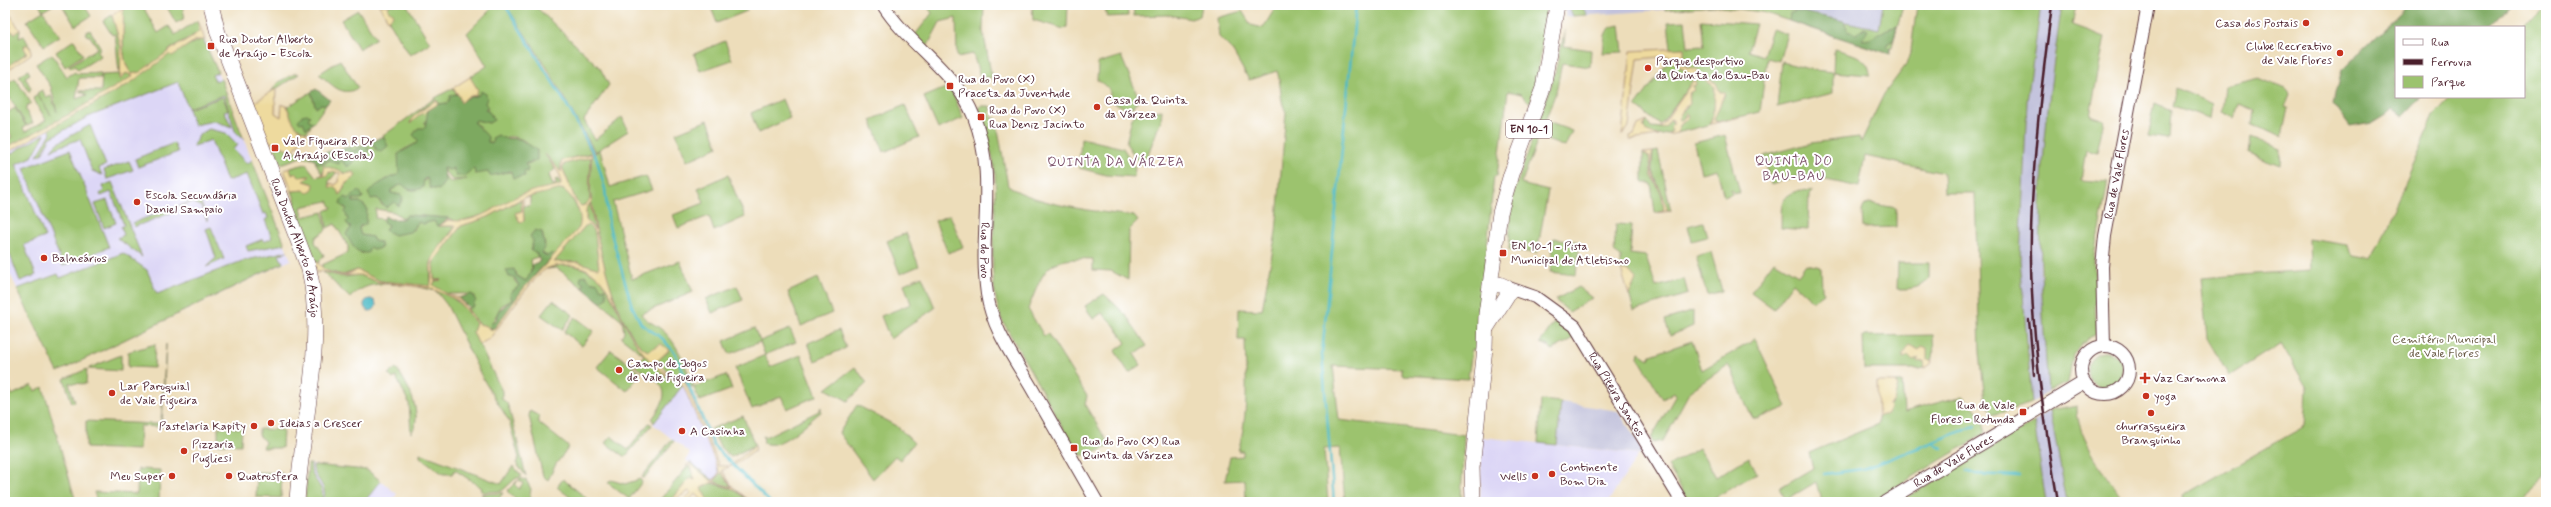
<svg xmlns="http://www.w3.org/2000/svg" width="2551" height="507" font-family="Mynerve,sans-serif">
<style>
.built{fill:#dcd6f6}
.industrial{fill:#c2c2dc}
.green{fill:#9cc36e;stroke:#73714c;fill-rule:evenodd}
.forest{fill:#7da961;stroke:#646446}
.sand{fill:#eeda9e;stroke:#9c7c64;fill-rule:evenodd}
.water{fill:#4dbbc7;stroke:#4c6d79}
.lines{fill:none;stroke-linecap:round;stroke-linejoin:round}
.stream{stroke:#4dbbc7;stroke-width:2.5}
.minor-casing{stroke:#623c40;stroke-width:14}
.major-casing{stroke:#623c40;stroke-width:16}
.minor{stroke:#fff;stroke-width:12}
.major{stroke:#fff;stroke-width:15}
.rail{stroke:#4a1f2b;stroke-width:2.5}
.poi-dot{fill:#c8321e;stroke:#fff;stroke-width:1.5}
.labels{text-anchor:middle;stroke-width:4;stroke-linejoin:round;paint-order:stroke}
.shield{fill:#fff;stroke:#80626b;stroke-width:1}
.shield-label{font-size:11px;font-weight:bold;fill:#4a1f2b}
.poi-label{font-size:12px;fill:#4a1f2b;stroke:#fff;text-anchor:start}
.street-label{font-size:12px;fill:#4a1f2b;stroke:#fff}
.park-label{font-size:12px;fill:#675842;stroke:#fff}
.neighbourhood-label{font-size:13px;letter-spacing:1px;fill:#7c5069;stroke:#fff}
</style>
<rect width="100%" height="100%" fill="#fff"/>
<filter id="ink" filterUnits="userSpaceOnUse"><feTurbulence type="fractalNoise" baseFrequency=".025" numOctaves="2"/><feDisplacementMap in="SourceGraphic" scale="8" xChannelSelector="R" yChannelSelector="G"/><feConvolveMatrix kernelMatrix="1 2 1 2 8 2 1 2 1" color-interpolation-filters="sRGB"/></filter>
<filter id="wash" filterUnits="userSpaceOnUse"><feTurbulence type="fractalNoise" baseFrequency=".012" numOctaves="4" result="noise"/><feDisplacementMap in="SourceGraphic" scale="16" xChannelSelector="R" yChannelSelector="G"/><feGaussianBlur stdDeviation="0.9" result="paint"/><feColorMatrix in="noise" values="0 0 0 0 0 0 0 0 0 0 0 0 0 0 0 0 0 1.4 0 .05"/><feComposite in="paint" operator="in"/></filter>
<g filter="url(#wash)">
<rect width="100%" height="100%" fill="#edddba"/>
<!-- built -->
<path class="built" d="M 205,40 L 291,260 L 58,372 L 10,274 L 5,276 L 5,154 Z
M 683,385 L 719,473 L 713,480 L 686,460 L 690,453 L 653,424 Z
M 1482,437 L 1639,454 L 1608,502 L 1480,502 Z
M 308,464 L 367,470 L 397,494 L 391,502 L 305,502 Z"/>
<!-- industrial -->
<path class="industrial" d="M 1566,5 L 1903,5 L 1890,54 L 1762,12 L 1715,6 L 1565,17 Z
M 2041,5 L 2062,5 L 2053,62 L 2042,184 L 2040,265 L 2048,391 L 2032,403 L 2020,259 L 2027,101 Z
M 1561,402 L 1618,411 L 1642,448 L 1643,454 L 1557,445 Z
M 2050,410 L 2067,502 L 2046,502 L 2034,422 Z"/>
<!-- green -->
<path class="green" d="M 39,5 L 53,5 L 43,11 L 60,36 L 44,46 L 27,21 L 43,11 Z
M 62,5 L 84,5 L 91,16 L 75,26 Z
M 128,5 L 142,5 L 158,33 L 169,26 L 175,35 L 198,20 L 199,31 C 191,38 184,40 176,45 C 165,52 146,75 132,74 C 118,60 125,25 123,8 Z
M 175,5 L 182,5 L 185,18 L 176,23 L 168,9 Z
M 379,5 L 407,5 L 430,43 L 410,55 Z
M 495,5 L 504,5 L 568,107 L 592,153 L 563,160 L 561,163 L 561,173 L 545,154 L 555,169 L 549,175 L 553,185 L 557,184 L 555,180 L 558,179 L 559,182 L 562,181 L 561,185 L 520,195 L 486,214 L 458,222 L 448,218 L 407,215 L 404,219 L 394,212 L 376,209 L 375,218 L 383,219 L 388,225 L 385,230 L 413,230 L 419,222 L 426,223 L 429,220 L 434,221 L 437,226 L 456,226 L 436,252 L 431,263 L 430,286 L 380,281 L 357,270 L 343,275 L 323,270 L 322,265 L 348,253 L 348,246 L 335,224 L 327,228 L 325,211 L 332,208 L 328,201 L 301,207 L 303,217 L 323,212 L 326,230 L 316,237 L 315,242 L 324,255 L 318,263 L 314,262 L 293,206 L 296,202 L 292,191 L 304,190 L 307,192 L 312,189 L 312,183 L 304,181 L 308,176 L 299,177 L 296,173 L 292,175 L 290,168 L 306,164 L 316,177 L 335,171 L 337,172 L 329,181 L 329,184 L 338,189 L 340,195 L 353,172 C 343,177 335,166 324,169 L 322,174 L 315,162 L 324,164 L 329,160 L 341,159 L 346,166 L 355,158 L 361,157 L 360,148 L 353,151 L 349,147 L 369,143 L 384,149 L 386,147 L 383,136 L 435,98 L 453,88 L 457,94 L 451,95 L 448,103 L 438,104 L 438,101 C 427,104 415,114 410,123 L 415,117 L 434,105 L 425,122 L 426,128 L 423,129 L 417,143 L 403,150 L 399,174 L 385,180 L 371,196 L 377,198 L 382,205 L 394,202 L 396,203 L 401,195 L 391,193 L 391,190 L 402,184 L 412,190 L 428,178 L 434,189 L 437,189 L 445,181 L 444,174 L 450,182 L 467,179 L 452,180 L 442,168 L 453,168 L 457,176 L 474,168 C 490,176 507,170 523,173 L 525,164 L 533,163 C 538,147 522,135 507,137 C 500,138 496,143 488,142 L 479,126 L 474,123 L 476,120 L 489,123 L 493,120 C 487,111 485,103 479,95 L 475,95 L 475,87 L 470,77 L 487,66 L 467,33 ZM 357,192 L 353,202 L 360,202 L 367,208 L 365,221 L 359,229 L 361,235 L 372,237 L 374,241 L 362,254 L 348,231 L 351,228 L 346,222 L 348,220 L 347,209 L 343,207 Z
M 506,5 L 534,5 L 600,68 L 609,85 L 584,120 L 595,140 L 622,117 L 628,131 L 595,152 L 547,68 Z
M 710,5 L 745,5 L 747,11 L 717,23 Z
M 926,5 L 984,5 L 983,31 L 992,78 L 980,77 L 973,54 L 957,57 L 956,18 L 940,22 L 927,47 L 915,35 L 932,13 Z
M 1039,5 L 1068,5 L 1067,27 L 1064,29 L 1033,20 L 1032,7 Z
M 1104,5 L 1127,5 L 1128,16 L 1107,17 Z
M 1133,5 L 1202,5 L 1200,16 L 1191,19 L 1169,15 L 1134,16 Z
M 1277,5 L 1547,5 L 1538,73 L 1530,103 L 1521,94 L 1508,91 L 1497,176 L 1494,176 L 1477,350 L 1472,349 L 1468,379 L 1402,375 L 1402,369 L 1333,366 L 1339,420 L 1464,435 L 1461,502 L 1345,502 L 1340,448 L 1324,449 L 1328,502 L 1246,502 L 1245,480 L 1225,481 L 1230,457 L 1243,456 L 1243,451 L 1238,451 C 1249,414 1246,377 1245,340 L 1238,340 L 1239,309 L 1262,310 L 1276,232 L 1286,112 C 1279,100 1282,86 1277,71 L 1249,80 L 1232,50 L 1219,37 L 1217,18 L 1242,11 L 1251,25 L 1263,28 Z
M 1568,5 L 1581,5 L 1587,15 L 1573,16 Z
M 1665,5 L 1742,5 L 1757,8 L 1766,5 L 1879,29 L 1883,5 L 1903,5 L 1890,54 L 1762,12 L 1714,6 L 1665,10 Z
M 1917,5 L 2041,5 L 2027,101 L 2020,259 L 2032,403 L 1993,415 L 1985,401 L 1980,353 L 1975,193 L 1944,193 L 1943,173 L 1865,156 L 1859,187 L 1803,175 L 1771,184 L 1764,156 L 1811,143 L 1859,137 L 1861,142 L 1884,94 L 1906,65 L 1911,50 Z
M 2062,5 L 2076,5 L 2072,25 L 2105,37 L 2090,115 L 2104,120 L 2097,153 L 2086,150 L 2081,180 L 2108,182 L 2094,256 L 2096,333 L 2081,345 L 2073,355 L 2068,383 L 2048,391 C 2043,321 2038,252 2042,182 C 2045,123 2053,64 2062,5 Z
M 2541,5 L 2546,5 L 2546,477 L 2518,502 L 2183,502 L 2182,496 L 2305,426 L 2307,388 L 2281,343 L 2229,376 L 2207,338 L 2201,278 L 2310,270 L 2309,239 L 2347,245 L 2353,255 L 2372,258 L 2435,114 L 2451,97 L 2524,97 L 2524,27 L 2519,27 Z
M 358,10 L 376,38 L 359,49 L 341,20 Z
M 112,15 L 121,47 L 122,60 L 119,73 L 115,34 L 112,35 L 103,21 Z
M 1701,20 L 1756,24 L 1748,51 L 1763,56 L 1772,29 L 1787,34 L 1779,61 L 1767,58 L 1760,112 L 1718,122 L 1714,120 L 1719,103 L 1725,95 L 1717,90 L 1716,83 L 1675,59 L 1677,56 L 1682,54 L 1684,48 L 1671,49 L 1668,22 L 1685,21 L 1688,47 L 1704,46 Z
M 5,25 L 11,26 L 16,31 L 20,30 L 19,38 L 24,36 L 31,49 L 24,45 L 27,53 L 11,64 L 5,72 Z
M 1620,25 L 1623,52 L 1603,53 C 1605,38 1602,27 1620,25 Z
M 90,30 L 101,48 L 98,51 L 101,56 L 78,70 L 75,66 L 71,68 L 69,66 L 98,48 L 89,35 L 87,36 L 85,33 Z
M 1565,30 L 1564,46 L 1591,50 L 1590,67 L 1562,63 L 1556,92 L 1545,121 L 1572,131 L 1565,147 L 1539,137 L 1521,184 L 1548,191 L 1537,253 L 1509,250 L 1511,202 L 1555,73 Z
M 203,39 L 218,72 L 212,75 L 215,81 L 221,79 L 244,140 L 235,131 L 224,95 L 188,108 L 178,82 L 88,117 L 50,138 L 42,154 L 37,156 L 51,133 L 49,129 L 129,84 L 170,53 Z
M 74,40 L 83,55 L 65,67 L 56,52 Z
M 725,41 L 732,60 L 700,71 L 694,54 Z
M 1834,49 C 1849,53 1870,56 1870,75 L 1833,72 L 1833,93 L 1777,107 L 1782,62 L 1814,70 L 1833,72 Z
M 52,54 L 67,77 L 75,72 L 77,74 L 101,73 L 101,78 L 79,78 L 76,99 L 87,95 L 79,91 L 101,91 L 102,75 L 120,74 L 120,80 L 126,73 L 134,76 L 70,114 L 5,148 L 5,140 L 12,137 L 5,125 L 5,114 L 15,108 L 26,126 L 23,128 L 25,132 L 46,120 L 33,98 L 38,95 L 51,115 L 37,93 L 42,90 L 47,98 L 51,96 L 57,112 L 51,87 L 36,64 Z
M 1121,56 L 1138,96 L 1138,100 L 1133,107 L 1125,108 L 1111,101 L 1109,88 L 1097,80 L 1098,63 Z
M 1670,59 L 1695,78 L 1660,125 L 1636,106 Z
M 340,60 L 358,88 C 341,98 332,84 319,74 Z
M 28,70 L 30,74 L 25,77 L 31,88 L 29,92 L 19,76 Z
M 1693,71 L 1715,87 L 1715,104 L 1711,124 L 1677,133 L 1680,125 L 1686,120 L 1685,114 L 1685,117 L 1679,121 L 1678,119 L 1681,112 L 1687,108 L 1692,85 L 1697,79 Z
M 296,73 L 299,74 L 271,92 L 278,82 Z
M 15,78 L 31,103 L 26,106 L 26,111 L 33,123 L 27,126 L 5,90 L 5,85 Z
M 2259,78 L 2285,89 L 2290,95 L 2285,107 L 2288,108 L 2282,137 L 2252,125 L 2254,110 L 2239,104 L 2234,118 L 2222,112 L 2225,86 Z
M 950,86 L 963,118 L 938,129 L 924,97 Z
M 2176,88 L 2212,104 L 2210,118 L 2172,106 Z
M 311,92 L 316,108 L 321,104 L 326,105 L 313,123 L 308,119 L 302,121 L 311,126 L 307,132 C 292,129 292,117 287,107 Z
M 223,97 L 228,110 L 224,111 L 232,127 L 214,121 L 194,125 L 188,109 Z
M 782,99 L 790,118 L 758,133 L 751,113 Z
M 2155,104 L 2171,111 L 2169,139 L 2148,136 Z
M 905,105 L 919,137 L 884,152 L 871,120 Z
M 981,106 L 990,106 L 991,118 L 996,118 L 1008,186 C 1037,205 1099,212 1134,216 L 1138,221 L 1129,230 L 1128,280 L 1111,271 L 1093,270 L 1093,259 C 1045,257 1045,268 1028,309 L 1044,336 L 1048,334 L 1087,396 L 1085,405 L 1110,446 L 1088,455 L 1080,455 L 1076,451 L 1002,320 C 984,273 998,223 995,174 C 993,149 983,131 979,108 Z
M 1162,110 L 1161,120 L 1144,165 L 1139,163 L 1126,143 L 1132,118 L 1136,114 Z
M 1670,119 L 1673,124 L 1671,125 L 1672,131 C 1663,138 1651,136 1643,129 L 1647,121 L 1651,127 L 1662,128 Z
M 708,120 L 718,147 L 687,161 L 676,133 Z
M 90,125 L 106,165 L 99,168 L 102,175 L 92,171 L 80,139 L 51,150 L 56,144 Z
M 209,129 L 226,133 L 238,145 L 233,149 L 247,164 L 252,160 L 285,244 L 248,251 L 246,246 L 263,239 L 264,242 L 272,238 L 265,220 L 268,218 L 266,213 L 263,214 L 247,174 L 227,181 L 211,140 L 192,147 L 200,134 Z
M 45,134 L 32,157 L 16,164 L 45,237 L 24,245 L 36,275 L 20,281 L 5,242 L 5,157 Z
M 1725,135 L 1740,193 L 1735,193 L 1731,189 L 1732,194 L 1724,197 L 1717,169 L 1701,173 L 1694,143 Z
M 2251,137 L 2281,149 L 2280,166 L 2249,154 Z
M 1081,138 L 1123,148 L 1135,167 L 1134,177 L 1106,175 L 1079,168 Z
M 174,143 L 178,152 L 138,167 L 135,159 Z
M 273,143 L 309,156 L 312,159 L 301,157 L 281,164 Z
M 70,150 L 109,247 L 63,266 L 24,168 Z
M 600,150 L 610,187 L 646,176 L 652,190 L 613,202 L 632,279 L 680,261 L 693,292 L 641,314 C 647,322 654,323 661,329 C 678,342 686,368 694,387 L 726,375 L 732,389 L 700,401 L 694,388 L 687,385 L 678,374 L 672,376 L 658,360 L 669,351 L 654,348 L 648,351 C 616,338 592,222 590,188 C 589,177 591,166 592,155 Z
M 1658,151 L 1671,211 L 1667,210 L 1652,168 L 1653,152 Z
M 1643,153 L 1649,156 L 1652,176 L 1662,195 L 1664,211 L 1655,213 L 1651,183 L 1643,183 Z
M 591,157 L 590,200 L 585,205 L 581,206 L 576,201 L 562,167 L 563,164 Z
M 129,161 L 133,170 L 107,179 L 104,170 Z
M 728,175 L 745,217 L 714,231 L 709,216 L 678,228 L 673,215 L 704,203 L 698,188 Z
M 112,182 L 142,257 L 117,238 L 124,235 L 121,227 L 124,225 L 111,192 L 101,196 L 100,194 L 104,190 L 103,186 Z
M 558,189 C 565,189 569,193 572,199 C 576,206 582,215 581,223 C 579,233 552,258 544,266 L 552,259 L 542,253 L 545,245 L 542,232 L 536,252 L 538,257 L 531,259 C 532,267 533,275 526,281 L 517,276 L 516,272 L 514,280 L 519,286 L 512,300 L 501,306 L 490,327 L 492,330 L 479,324 L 467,308 L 470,308 L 475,296 C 461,290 445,300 433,285 L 435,281 L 441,280 L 434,280 L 433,263 L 461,226 L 488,217 L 522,199 L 522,211 L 516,213 L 520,222 L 524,221 L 523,206 L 530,206 L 530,197 L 526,197 Z
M 1800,190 L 1813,191 L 1809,194 L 1808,230 L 1781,228 C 1782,208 1777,197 1800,190 Z
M 199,198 L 208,221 L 207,221 L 201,206 L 192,202 L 175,208 Z
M 107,200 L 116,223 L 104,228 L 95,204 Z
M 590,203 L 596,230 L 586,220 L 586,210 Z
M 1869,203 L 1896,208 L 1896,227 L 1863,228 L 1862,211 L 1864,206 Z
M 169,209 L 170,213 L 134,227 L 133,223 Z
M 950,215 L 963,247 L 948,253 L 935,221 Z
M 1703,222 L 1707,237 L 1692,241 L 1688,226 Z
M 1616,224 L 1632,225 L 1630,254 L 1646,256 L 1656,287 L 1684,279 L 1688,294 L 1634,311 L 1629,294 L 1633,287 L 1626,271 L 1621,270 L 1621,257 L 1614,252 Z
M 588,225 L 595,232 L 599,269 L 578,262 L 554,262 L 585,226 Z
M 211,227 L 224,259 L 206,267 L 216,258 L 206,229 Z
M 906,233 L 919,266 L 900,274 L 887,241 Z
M 1554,238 L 1580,242 L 1576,275 L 1550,272 Z
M 288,251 L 279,255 L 283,263 L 58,372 L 17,289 L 58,274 L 60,278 L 123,253 L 147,270 L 157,294 L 242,261 Z
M 1711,252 L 1722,291 L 1707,295 L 1696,256 Z
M 1774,261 L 1798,275 L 1806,264 L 1821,267 L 1822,289 L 1824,293 L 1813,301 L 1793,283 L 1774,309 L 1751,292 Z
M 1898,263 L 1929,263 L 1929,278 C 1920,289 1911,289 1897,289 Z
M 560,265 C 577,264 589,270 602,280 L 639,348 L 667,378 L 683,385 L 654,423 L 652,419 C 677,386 659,383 631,363 L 630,361 L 636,366 L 644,355 L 621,337 L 624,332 L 622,320 L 600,302 L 604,301 L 601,289 L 584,284 L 583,288 L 557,268 L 547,269 Z
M 323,272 L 344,277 L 360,275 L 378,282 L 402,285 C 382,283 365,282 350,298 Z
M 922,276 L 935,308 L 890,339 L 881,316 L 911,304 L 904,284 Z
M 818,278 L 832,313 L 801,326 L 788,292 Z
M 414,286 C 438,283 464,304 476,323 L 473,332 L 502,391 L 502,399 L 507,403 L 510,412 L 526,476 L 516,463 L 519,458 L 509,421 L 483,379 L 447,305 L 436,291 Z
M 737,286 L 743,300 L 712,313 L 706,299 Z
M 1578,287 L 1592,298 L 1569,312 L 1555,300 Z
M 1104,294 L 1125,314 L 1147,346 L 1134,354 L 1141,365 L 1129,373 L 1115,351 L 1126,343 L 1114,325 L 1102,313 L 1093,319 L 1085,306 Z
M 553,300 L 573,315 L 562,330 L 541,315 Z
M 1693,311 L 1693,326 L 1670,336 L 1665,320 Z
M 575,317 L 594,331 L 582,346 L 564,332 Z
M 1557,318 L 1576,337 L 1552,350 L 1550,347 L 1540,343 Z
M 754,328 L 760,341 L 790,329 L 796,342 L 765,355 L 770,367 L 801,355 L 817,396 L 787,409 L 781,396 L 752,409 L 735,368 L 765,355 L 760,342 L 729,354 L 724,341 Z
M 839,330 L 846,348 L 815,361 L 808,343 Z
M 1933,335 C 1933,350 1938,365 1920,369 L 1864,369 L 1863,336 Z
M 1754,337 L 1787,407 L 1757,419 L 1753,418 C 1742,401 1739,382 1728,365 L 1690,391 L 1663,441 L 1653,443 L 1651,438 L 1676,395 L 1674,392 L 1663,399 L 1638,357 L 1639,352 L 1649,359 L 1651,355 L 1692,341 L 1702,370 L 1751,342 Z
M 155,344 L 154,368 L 128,367 L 128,352 Z
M 166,344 L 162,427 L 140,426 L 139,450 L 86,448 L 86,421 L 156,424 L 161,421 Z
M 611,350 L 641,373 L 627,391 L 597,367 Z
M2087 370a18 18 0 1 1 36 0a18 18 0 1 1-36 0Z
M 121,355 L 121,371 L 89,369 L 89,368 Z
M 855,367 L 867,383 L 848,401 L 826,389 Z
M 396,368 C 407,382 425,416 411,433 L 409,403 L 396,377 L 393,379 L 388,374 Z
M 87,369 L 86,384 L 69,383 L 75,402 L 72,403 L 64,379 Z
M 1896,382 L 1902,382 L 1904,412 L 1962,396 C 1972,403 1988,421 1984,434 L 1871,502 L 1821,500 L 1816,482 L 1786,500 L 1779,488 L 1813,468 L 1809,453 L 1878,424 L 1878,417 L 1894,401 L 1898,386 Z
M 32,385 L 35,391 L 43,387 L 76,502 L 5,502 L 5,392 L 10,390 L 12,395 Z
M 1541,400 L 1561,402 L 1557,445 L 1538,443 Z
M 857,405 L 898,427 L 914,443 L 900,460 L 895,456 L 873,479 L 839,433 Z
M 2077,405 C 2075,437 2108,476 2124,502 L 2067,502 L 2050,410 Z
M 821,407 L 821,412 C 807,422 780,451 764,443 L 763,436 L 765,437 L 819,411 Z
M 530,411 L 539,416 L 538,422 L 569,447 L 556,464 L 548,480 L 543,476 L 529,416 Z
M 743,416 L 755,445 L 731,457 L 721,448 L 711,429 Z
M 2034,422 L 2046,502 L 1898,502 L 2031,424 Z
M 649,423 L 652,425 L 625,457 L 605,443 L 611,436 L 628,450 Z
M 218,427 L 242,428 L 241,445 L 218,444 Z
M 259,429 L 283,430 L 282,448 L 263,448 L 265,442 L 259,435 Z
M 672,439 L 674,441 L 644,478 L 642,477 Z
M 1699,448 L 1716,477 L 1749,457 L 1757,473 L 1707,502 L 1689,502 L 1668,466 Z
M 420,453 L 501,484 L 513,466 L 522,476 L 515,479 L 502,491 L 483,492 L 480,490 L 482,488 L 455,470 L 452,474 L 443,474 L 420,457 Z
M 690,462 L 713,480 L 719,473 L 717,468 L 720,473 L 715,479 L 721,472 L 732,487 C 721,486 691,474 690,462 Z
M 308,464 L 311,464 C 309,480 328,486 321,502 L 305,502 Z
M 313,465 L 367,470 L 381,481 L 364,502 L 328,502 L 324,499 C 328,484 312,478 313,465 Z
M 689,465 L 695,480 L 690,478 L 670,502 L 658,502 Z
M 138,469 L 160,470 L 159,502 L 97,502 L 94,492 L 137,494 Z
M 257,472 L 282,473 L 281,498 L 256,497 Z
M 520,478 L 526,480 L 531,489 L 529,502 L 518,502 L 507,491 L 518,480 L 515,485 L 519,489 L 523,483 L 519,480 Z
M 563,479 L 591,502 L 576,502 L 557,487 Z
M 640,479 L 642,482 L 629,499 L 608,483 L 611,480 L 625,484 Z
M 710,483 L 734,489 L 749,502 L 709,502 L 701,488 Z
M 503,493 L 496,502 L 491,502 L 481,494 Z"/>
<!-- forest -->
<path class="forest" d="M 2409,5 L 2511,5 L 2490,27 L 2396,27 L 2396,97 L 2421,97 L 2403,116 L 2393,110 L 2372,123 L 2350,127 L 2333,104 L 2342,70 Z
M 1798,11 L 1844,21 L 1848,31 L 1857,34 L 1864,28 L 1868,30 L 1862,40 L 1870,39 L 1887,29 L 1897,26 L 1893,41 L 1889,42 L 1887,47 L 1891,48 L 1890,54 L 1789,21 L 1790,13 Z
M 316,89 L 330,100 L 326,105 L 321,104 L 316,108 L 311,92 Z
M 481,91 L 486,94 L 487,99 L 485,103 L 488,107 L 485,109 L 490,113 L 494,120 L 489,123 L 476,120 L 474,123 C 477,125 486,134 488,137 L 488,142 L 493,143 L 492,138 L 498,135 L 503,138 L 520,139 L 537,150 L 537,160 L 525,164 L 528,168 L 527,172 L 524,171 L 525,176 L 513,178 L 511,171 L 490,176 L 488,172 L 475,174 L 474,168 L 464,176 L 456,176 L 453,168 L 450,170 L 443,168 L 445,181 L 439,190 L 430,188 L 427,178 L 424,179 L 423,187 C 416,192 408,191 402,184 L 391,190 L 391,193 L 401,195 L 403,198 L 399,206 L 394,202 L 386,208 L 377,198 L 371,199 L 368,193 C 376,184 389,178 399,174 L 398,154 L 417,143 L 418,140 L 413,135 L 418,128 L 425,128 L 428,110 L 438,104 L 448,103 L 451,95 L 457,94 L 464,99 L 479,95 Z
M 307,114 L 310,116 L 308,119 L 313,123 L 306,129 L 303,122 L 300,123 L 298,121 L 302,115 Z
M 383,136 L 388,146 L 381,152 L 377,151 L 374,145 L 369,143 Z
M 363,146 L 369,148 L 367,156 L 355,158 L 350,166 L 346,166 L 341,159 L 339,164 L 329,160 L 319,164 L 309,156 L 349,147 L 353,151 Z
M 359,190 L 363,197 L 361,199 L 353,199 L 353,202 L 360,202 L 367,208 L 366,224 L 360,226 L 359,229 L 361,235 L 372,237 L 374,241 L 380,242 L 382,247 L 375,250 L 370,247 L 368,253 C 355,254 352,245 346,234 L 351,228 L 346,222 L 348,220 L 345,212 L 347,209 L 340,204 L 341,200 L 345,197 L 349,199 Z
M 407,215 L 448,218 L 448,220 L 437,226 L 434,221 L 423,224 L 419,222 L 410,232 L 394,235 L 385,230 L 388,225 L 383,222 L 385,216 L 390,219 L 404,219 Z
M 535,230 L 542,232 L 545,248 L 542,253 L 547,256 L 552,253 L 553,256 L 536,274 L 504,318 L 492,330 L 490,324 L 496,320 L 498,311 L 512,300 L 510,293 L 519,286 L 514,277 L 509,277 L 506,270 L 514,269 L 517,276 L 526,281 L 531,272 L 530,270 L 533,269 L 532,265 L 540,261 L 536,253 L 531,250 L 533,241 L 530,236 Z
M 585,275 L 590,281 L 598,283 L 601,289 L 605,288 L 607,297 L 604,301 L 600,302 L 583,288 L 584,284 L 580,281 L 581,276 Z
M 472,294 L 476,301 L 473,304 L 474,306 L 470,308 L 458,298 Z"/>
<!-- sand -->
<path class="sand" d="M 379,5 L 389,5 L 388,10 L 394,14 L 393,16 L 388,20 Z
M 504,5 L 547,68 L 595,153 L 592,155 C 591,166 589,177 590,188 C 592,222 616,338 648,351 L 661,344 L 669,350 L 656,362 L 672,379 L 675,379 L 675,375 L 678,374 L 685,382 L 719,466 L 730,466 L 755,446 L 756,449 L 736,464 L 722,470 L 732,486 L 751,502 L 734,489 L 713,482 L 701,488 L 709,502 L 704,502 L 696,494 L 686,502 L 682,502 L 691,493 L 689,491 L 670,502 L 690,478 L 695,480 L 690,466 L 686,466 L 689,463 L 712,481 L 717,477 L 719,471 L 683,385 C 663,376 645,358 633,339 C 615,311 608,264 566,265 C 559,265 549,266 543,271 C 526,286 505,319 490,338 L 479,345 L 473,332 L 476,323 L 457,300 L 430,288 L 378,282 L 360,275 L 340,276 L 322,271 L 317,273 L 314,262 L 318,263 C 326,274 345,279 357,270 L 380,281 L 430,286 C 433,278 430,271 431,264 C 434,249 449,239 456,226 L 439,226 L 448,220 C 475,225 494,207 516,197 C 529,190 547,188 561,185 L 560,175 L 545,154 L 561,172 L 561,163 L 563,160 L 592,154 L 568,107 ZM 591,157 L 590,200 L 585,205 L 581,206 L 576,201 L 562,167 L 564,167 L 564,164 ZM 562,189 C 573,195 584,215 579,228 L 524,288 L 495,328 L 490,330 L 487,326 L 479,324 L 458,298 L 447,294 L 433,285 L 435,281 L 441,280 L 434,280 L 433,263 L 461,226 L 488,217 L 521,199 L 522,211 L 515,213 L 520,222 L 524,221 L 523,198 ZM 590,203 L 595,230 L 586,220 L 586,210 ZM 588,225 L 595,232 L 599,269 L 578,262 L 554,262 L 585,226 ZM 721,472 L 732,487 L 714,482 Z
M 5,8 L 8,11 L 20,30 L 15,33 L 9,30 L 11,26 L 5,25 Z
M 123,8 C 125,25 118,60 132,74 L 140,72 L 176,46 L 190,39 L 199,31 L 198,20 L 205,40 L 196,40 L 172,56 L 170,54 L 129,84 L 5,154 L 5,148 L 70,114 L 133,76 L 126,73 L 120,80 L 121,47 L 112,15 Z
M 26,44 L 31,49 L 31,54 L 5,72 L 11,64 L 27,53 L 24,48 Z
M 1684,48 L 1684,58 L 1677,56 L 1675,59 L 1687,67 L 1697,69 L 1701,76 L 1716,83 L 1720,92 L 1725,92 L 1714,120 L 1718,122 L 1738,117 L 1711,124 L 1713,114 L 1711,111 L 1714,111 L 1715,87 L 1693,71 L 1700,78 L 1695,81 L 1696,85 L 1692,86 L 1694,90 L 1689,93 L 1690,104 L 1684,108 L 1678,119 L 1680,121 L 1685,117 L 1686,112 L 1689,117 L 1680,125 L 1677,133 L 1668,135 L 1672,131 L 1670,126 L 1673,124 L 1673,120 L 1670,119 L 1665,127 L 1660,128 L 1695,78 L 1670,59 L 1670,56 L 1638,59 L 1629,127 L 1622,135 L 1631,51 Z
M 470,77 L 478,90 L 475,95 L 467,97 L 461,103 L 459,96 L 453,88 Z
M 276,89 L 275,113 L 281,117 L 282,104 L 286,106 C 292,116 292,129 307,132 L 293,151 L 268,141 L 253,103 Z
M 436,100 L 438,104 L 425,112 L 424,115 L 422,113 L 410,124 L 413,117 Z
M 1647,121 L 1643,127 L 1645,130 L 1659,136 L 1630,140 L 1630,136 L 1634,135 L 1638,125 Z
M 1653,152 C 1645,174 1665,190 1667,210 L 1671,211 L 1655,213 L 1664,211 L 1662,195 L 1652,176 L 1649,156 L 1643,153 Z
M 323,166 L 339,170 L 345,174 L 354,172 L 356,176 L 345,184 L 340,195 L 335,187 L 329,187 L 331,183 L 335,185 L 339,182 L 340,173 L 329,172 L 326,176 L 320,175 L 324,173 Z
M 290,168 L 292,175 L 296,173 L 299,177 L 310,176 L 304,181 L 314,184 L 313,189 L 307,193 L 304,190 L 292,191 L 284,170 Z
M 1621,270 L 1630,272 L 1636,279 L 1629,295 Z
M 1909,345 L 1919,350 L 1922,346 L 1927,348 L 1927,359 L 1931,361 L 1933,359 L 1931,364 L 1925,368 L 1924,361 L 1916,362 L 1919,358 L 1913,361 L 1908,356 L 1903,358 L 1902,355 Z
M 1877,382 L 1896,382 L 1898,386 L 1894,401 L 1888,405 L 1890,407 L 1888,415 L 1882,415 L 1878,417 Z"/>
<!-- water -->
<path class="water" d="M364 305a6 6 0 1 1 12 0a6 6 0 1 1-12 0Z"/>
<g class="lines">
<!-- stream -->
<path class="stream" d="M 505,5 L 568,107 L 597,160 L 605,189 L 609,226 L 632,306 L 641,324 L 662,338 L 675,353 L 714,446 L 770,502
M 1933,442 L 1942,448
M 1967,471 L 1975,474 L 2020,476
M 1824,474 L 1863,469 L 1975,426
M 1334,502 L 1322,354 L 1356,5"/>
</g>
</g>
<g filter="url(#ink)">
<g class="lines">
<defs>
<g id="minor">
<path id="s1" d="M 883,5 C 909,46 956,71 974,117 C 998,179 978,233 987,294 C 992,328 1014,358 1031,387 C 1053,425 1075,464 1097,502"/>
<path id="s2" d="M 1506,287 L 1535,297 L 1575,326 L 1682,502"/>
<path id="s3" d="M 2104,345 L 2102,267 L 2105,236 L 2148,5"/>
<circle cx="2105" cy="370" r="24"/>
<path id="s4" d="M 1885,502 L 2084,382"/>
</g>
<g id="major">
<path id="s5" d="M 211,5 L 218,33 L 309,269 C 326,345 301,425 297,502"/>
<path d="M 1487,327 L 1508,294 L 1506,287 L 1499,284 L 1492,286 L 1489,292"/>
<path d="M 1473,502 L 1472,468 L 1485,348 L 1486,314 L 1500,213 L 1511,174 L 1543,88 L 1557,5"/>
</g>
</defs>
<!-- minor casing -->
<use href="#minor" class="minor-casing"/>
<!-- major casing -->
<use href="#major" class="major-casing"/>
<!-- minor -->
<use href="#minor" class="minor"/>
<!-- major -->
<use href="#major" class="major"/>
<!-- rail -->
<path class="rail" d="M 2052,5 C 2042,80 2033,155 2031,231 C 2029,321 2043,414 2058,502
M 2029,320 L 2034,375"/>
</g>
</g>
<!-- markers -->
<g class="poi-dot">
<circle cx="2306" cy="23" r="4"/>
<rect x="207" y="42" width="8" height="8" rx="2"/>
<circle cx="2340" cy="53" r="4"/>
<circle cx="1648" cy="68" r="4"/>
<rect x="946" y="82" width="8" height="8" rx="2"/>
<circle cx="1097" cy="107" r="4"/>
<rect x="977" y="113" width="8" height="8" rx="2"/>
<rect x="271" y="144" width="8" height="8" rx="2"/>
<circle cx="137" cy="202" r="4"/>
<rect x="1499" y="249" width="8" height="8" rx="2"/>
<circle cx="44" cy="258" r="4"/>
<circle cx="619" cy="370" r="4"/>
<path d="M2143 372h4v4h4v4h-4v4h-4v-4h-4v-4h4z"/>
<circle cx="112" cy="393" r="4"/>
<circle cx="2146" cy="396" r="4"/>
<rect x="2019" y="408" width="8" height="8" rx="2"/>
<circle cx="2151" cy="413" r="4"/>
<circle cx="271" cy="423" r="4"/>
<circle cx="254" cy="426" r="4"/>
<circle cx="682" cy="431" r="4"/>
<rect x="1070" y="444" width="8" height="8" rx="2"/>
<circle cx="184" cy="451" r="4"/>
<circle cx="1552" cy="474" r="4"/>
<circle cx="172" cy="476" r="4"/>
<circle cx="229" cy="476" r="4"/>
<circle cx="1535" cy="476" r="4"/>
</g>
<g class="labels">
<!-- shield labels -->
<rect class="shield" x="1506" y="120" width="46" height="18" rx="3"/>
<g class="shield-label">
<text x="1529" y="133">EN 10-1</text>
</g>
<!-- poi labels -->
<g class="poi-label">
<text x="2298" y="27" text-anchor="end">Casa dos Postais</text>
<text x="219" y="43">Rua Doutor Alberto<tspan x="219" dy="14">de Araújo - Escola</tspan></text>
<text x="2332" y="50" text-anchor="end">Clube Recreativo<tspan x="2332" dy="14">de Vale Flores</tspan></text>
<text x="1656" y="65">Parque desportivo<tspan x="1656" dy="14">da Quinta do Bau-Bau</tspan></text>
<text x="958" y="83">Rua do Povo (X)<tspan x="958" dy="14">Praceta da Juventude</tspan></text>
<text x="1105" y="104">Casa da Quinta<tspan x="1105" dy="14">da Várzea</tspan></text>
<text x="989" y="114">Rua do Povo (X)<tspan x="989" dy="14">Rua Deniz Jacinto</tspan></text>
<text x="283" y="145">Vale Figueira R Dr<tspan x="283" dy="14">A Araújo (Escola)</tspan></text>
<text x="145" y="199">Escola Secundária<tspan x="145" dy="14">Daniel Sampaio</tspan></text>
<text x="1511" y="250">EN 10-1 - Pista<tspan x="1511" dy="14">Municipal de Atletismo</tspan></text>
<text x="52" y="262">Balneários</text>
<text x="627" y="367">Campo de Jogos<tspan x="627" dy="14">de Vale Figueira</tspan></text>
<text x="2153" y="382">Vaz Carmona</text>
<text x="120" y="390">Lar Paroquial<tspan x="120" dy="14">de Vale Figueira</tspan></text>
<text x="2154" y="400">yoga</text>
<text x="2015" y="409" text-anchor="end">Rua de Vale<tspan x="2015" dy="14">Flores - Rotunda</tspan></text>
<text x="279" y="427">Ideias a Crescer</text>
<text x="246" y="430" text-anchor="end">Pastelaria Kapity</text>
<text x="2151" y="430" text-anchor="middle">churrasqueira<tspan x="2151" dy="14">Branquinho</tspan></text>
<text x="690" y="435">A Casinha</text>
<text x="1082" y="445">Rua do Povo (X) Rua<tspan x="1082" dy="14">Quinta da Várzea</tspan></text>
<text x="192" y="448">Pizzaria<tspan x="192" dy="14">Pugliesi</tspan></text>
<text x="1560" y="471">Continente<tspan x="1560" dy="14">Bom Dia</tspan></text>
<text x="164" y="480" text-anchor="end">Meu Super</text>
<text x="237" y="480">Quatrosfera</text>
<text x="1527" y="480" text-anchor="end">Wells</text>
</g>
<!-- street labels -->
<g class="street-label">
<text dy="4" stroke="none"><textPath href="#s3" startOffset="172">Rua de Vale Flores</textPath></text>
<text dy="4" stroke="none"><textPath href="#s5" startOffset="258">Rua Doutor Alberto de Araújo</textPath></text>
<text dy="4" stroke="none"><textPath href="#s1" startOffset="280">Rua do Povo</textPath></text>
<text dy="4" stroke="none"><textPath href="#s2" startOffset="160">Rua Piteira Santos</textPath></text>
<text dy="4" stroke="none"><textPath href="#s4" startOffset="80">Rua de Vale Flores</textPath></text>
</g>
<!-- park labels -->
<g class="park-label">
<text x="2444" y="343">Cemitério Municipal<tspan x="2444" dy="14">de Vale Flores</tspan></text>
</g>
<!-- neighbourhood labels -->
<g class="neighbourhood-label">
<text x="1794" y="165">QUINTA DO<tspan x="1794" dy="15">BAU-BAU</tspan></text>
<text x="1116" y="166">QUINTA DA VÁRZEA</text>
</g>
</g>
<!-- margin -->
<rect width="2551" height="507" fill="none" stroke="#fff" stroke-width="20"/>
<!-- legend -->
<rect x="2395" y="26" width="130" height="72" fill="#ffffff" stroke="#b7a5aa"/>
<rect x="2403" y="39" width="20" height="6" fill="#ffffff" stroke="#b7a5aa"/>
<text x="2431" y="46" font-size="12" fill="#4a1f2b">Rua</text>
<rect x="2403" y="59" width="20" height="6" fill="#4a1f2b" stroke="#b7a5aa"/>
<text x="2431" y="66" font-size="12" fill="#4a1f2b">Ferrovia</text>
<rect x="2403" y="76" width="20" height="12" fill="#9cc36e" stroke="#b7a5aa"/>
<text x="2431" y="86" font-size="12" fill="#4a1f2b">Parque</text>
</svg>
